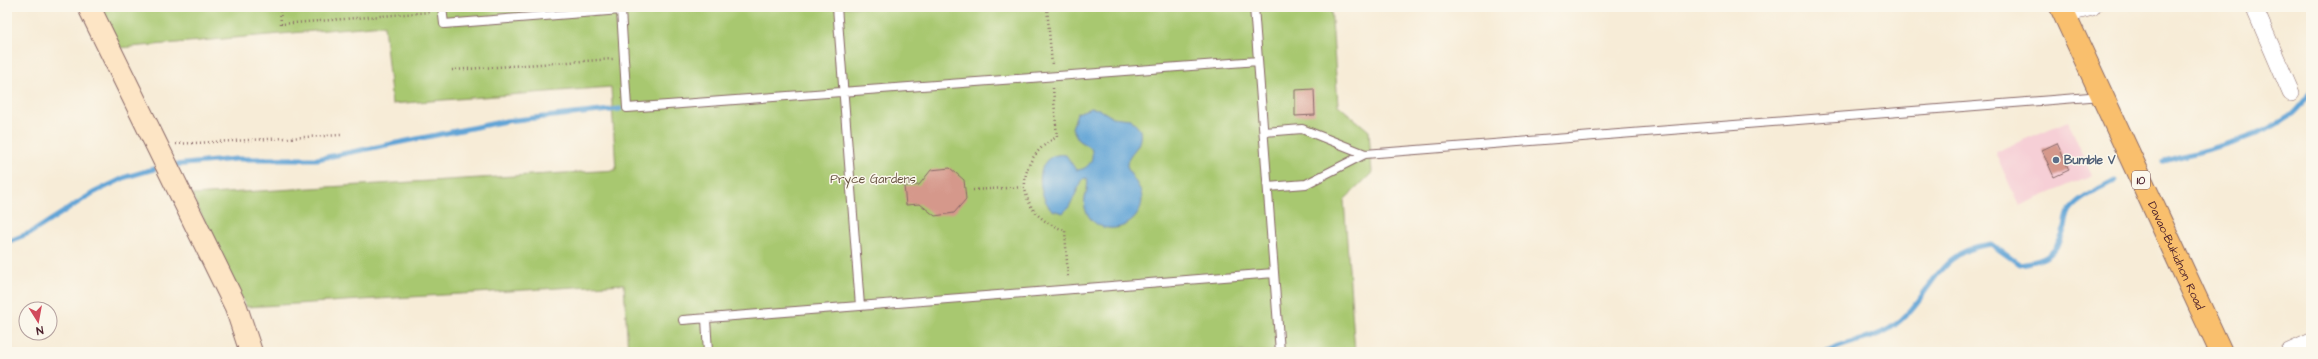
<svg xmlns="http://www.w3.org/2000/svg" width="2318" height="359" font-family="'Architects Daughter',sans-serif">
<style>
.built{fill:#f6cfd6}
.green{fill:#a8c870;stroke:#79744e}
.water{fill:#62a4d6;stroke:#566280}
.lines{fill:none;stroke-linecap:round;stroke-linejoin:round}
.stream{stroke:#62a4d6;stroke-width:5}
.building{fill:#d5988b}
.lane-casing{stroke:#876767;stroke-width:10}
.street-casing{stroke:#876767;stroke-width:18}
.secondary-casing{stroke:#876767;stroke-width:24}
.highway-casing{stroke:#876767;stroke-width:24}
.path{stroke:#876767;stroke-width:2.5;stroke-dasharray:1 3;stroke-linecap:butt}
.lane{stroke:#fff;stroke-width:8}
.street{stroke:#fff;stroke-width:17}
.secondary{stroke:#fde5c5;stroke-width:22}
.highway{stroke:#f9bf6d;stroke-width:22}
.service-dot{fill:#5c6f8a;stroke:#fbf7ec;stroke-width:1.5}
.labels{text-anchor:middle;stroke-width:3;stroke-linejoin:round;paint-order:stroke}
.shield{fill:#fbf7ec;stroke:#7f6065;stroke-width:1}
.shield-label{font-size:11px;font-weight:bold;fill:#4a1f2b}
.service-label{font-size:12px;font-weight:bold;fill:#4e5e75;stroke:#fbf7ec;text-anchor:start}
.park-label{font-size:12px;fill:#665240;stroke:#fbf7ec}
.street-label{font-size:12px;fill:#4a1f2b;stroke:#fbf7ec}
</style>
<rect width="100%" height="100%" fill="#fbf7ec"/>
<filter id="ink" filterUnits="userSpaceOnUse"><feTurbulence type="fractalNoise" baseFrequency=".025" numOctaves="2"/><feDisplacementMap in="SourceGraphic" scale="8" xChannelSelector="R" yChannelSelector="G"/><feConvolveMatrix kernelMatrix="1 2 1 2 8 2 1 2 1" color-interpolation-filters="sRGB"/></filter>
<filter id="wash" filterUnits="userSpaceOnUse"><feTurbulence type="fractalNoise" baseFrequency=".012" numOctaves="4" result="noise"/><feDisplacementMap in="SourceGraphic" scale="16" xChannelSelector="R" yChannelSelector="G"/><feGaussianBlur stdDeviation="0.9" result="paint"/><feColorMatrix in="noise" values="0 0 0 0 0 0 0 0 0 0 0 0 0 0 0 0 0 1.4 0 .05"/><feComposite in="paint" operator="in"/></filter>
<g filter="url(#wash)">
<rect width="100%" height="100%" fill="#f7ecd7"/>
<!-- built -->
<path class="built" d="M 2068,121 L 2092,175 L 2019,206 L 1995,152 Z"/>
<!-- green -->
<path class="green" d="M 99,7 L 1331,7 L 1338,105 L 1369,131 L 1372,173 L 1344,200 L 1355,352 L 628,352 L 624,284 L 246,307 L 192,195 L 616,170 L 611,87 L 392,104 L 384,25 L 119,48 Z"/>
<!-- water -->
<path class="water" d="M 1091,108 L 1099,109 L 1112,117 L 1131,119 L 1140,130 C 1143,150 1127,151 1127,166 C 1130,177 1142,186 1142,199 C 1141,230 1098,240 1086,211 C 1081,199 1090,189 1087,178 L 1083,179 L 1069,207 L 1063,213 L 1052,210 C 1035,194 1034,150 1066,155 L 1076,170 C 1088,170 1095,160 1091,148 L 1079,141 L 1072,128 L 1077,113 Z"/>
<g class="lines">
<!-- stream -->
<path class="stream" d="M 2164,161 C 2205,150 2255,140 2290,116 C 2298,110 2304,100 2311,93
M 175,165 L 236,159 L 317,159 L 506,121 L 620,109
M 7,242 L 32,232 L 93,193 L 126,177 L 154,169
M 1827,352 C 1846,342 1871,340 1889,329 C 1933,301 1931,251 1991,244 L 2019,264 C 2046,261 2057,255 2065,227 C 2066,222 2067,214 2070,210 C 2080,197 2101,189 2115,181"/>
</g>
<g id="blocks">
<!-- building -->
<path class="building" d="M 1314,89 L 1315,115 L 1295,116 L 1295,90 Z
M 2057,143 L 2069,170 L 2054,177 L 2042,150 Z
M 950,168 L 964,180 L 966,199 L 954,213 L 935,216 L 920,204 L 906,205 L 904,186 L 919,185 L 931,170 Z"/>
</g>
</g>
<g filter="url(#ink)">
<use href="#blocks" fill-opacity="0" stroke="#876767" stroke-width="1"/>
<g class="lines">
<defs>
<path id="lane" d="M 442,7 L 444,24 L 621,10 L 627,108 L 1258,61
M 837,7 L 860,306
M 1254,7 L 1280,352
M 1264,132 L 1302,129 L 1365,154
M 1268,187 L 1306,184 L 1365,154 L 2102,96
M 706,319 L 708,352
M 683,320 L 1274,273"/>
<path id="street" d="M 2254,7 L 2291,93
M 2065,14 L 2092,7
M 2289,352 L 2311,342"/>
<path id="secondary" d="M 89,7 L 236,307 L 251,352"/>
<g id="highway">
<path id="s1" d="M 2061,7 L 2221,352"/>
</g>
</defs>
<!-- lane casing -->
<use href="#lane" class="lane-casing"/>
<!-- street casing -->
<use href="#street" class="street-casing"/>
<!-- secondary casing -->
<use href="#secondary" class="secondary-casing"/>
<!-- highway casing -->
<use href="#highway" class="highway-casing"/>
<!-- path -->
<path class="path" d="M 280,7 L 281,24 L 431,12
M 1047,7 L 1052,65
M 452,70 L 613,59
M 1053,88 L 1057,137 C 1012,160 1014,216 1065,230 L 1068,279
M 176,144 L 342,135
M 973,190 L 1025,187"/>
<!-- lane -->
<use href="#lane" class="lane"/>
<!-- street -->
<use href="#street" class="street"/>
<!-- secondary -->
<use href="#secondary" class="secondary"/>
<!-- highway -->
<use href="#highway" class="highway"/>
</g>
</g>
<!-- markers -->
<circle class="service-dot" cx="2056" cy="160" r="4"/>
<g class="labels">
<!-- shield labels -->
<rect class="shield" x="2132" y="171" width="18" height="18" rx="3"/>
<g class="shield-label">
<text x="2141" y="184">10</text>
</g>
<!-- service labels -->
<g class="service-label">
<text x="2064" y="164">Bumble V</text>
</g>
<!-- park labels -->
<g class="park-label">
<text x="873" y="183">Pryce Gardens</text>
</g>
<!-- street labels -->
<g class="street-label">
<text dy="4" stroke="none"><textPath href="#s1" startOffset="274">Davao-Bukidnon Road</textPath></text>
</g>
</g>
<!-- margin -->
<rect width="2318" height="359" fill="none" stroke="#fbf7ec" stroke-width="24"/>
<!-- north arrow -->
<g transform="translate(38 321) rotate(169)"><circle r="19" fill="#fbf7ec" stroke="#b4a19f"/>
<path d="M0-3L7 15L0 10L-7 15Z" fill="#d1495b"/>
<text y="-6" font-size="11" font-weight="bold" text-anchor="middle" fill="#4a1f2b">N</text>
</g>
</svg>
